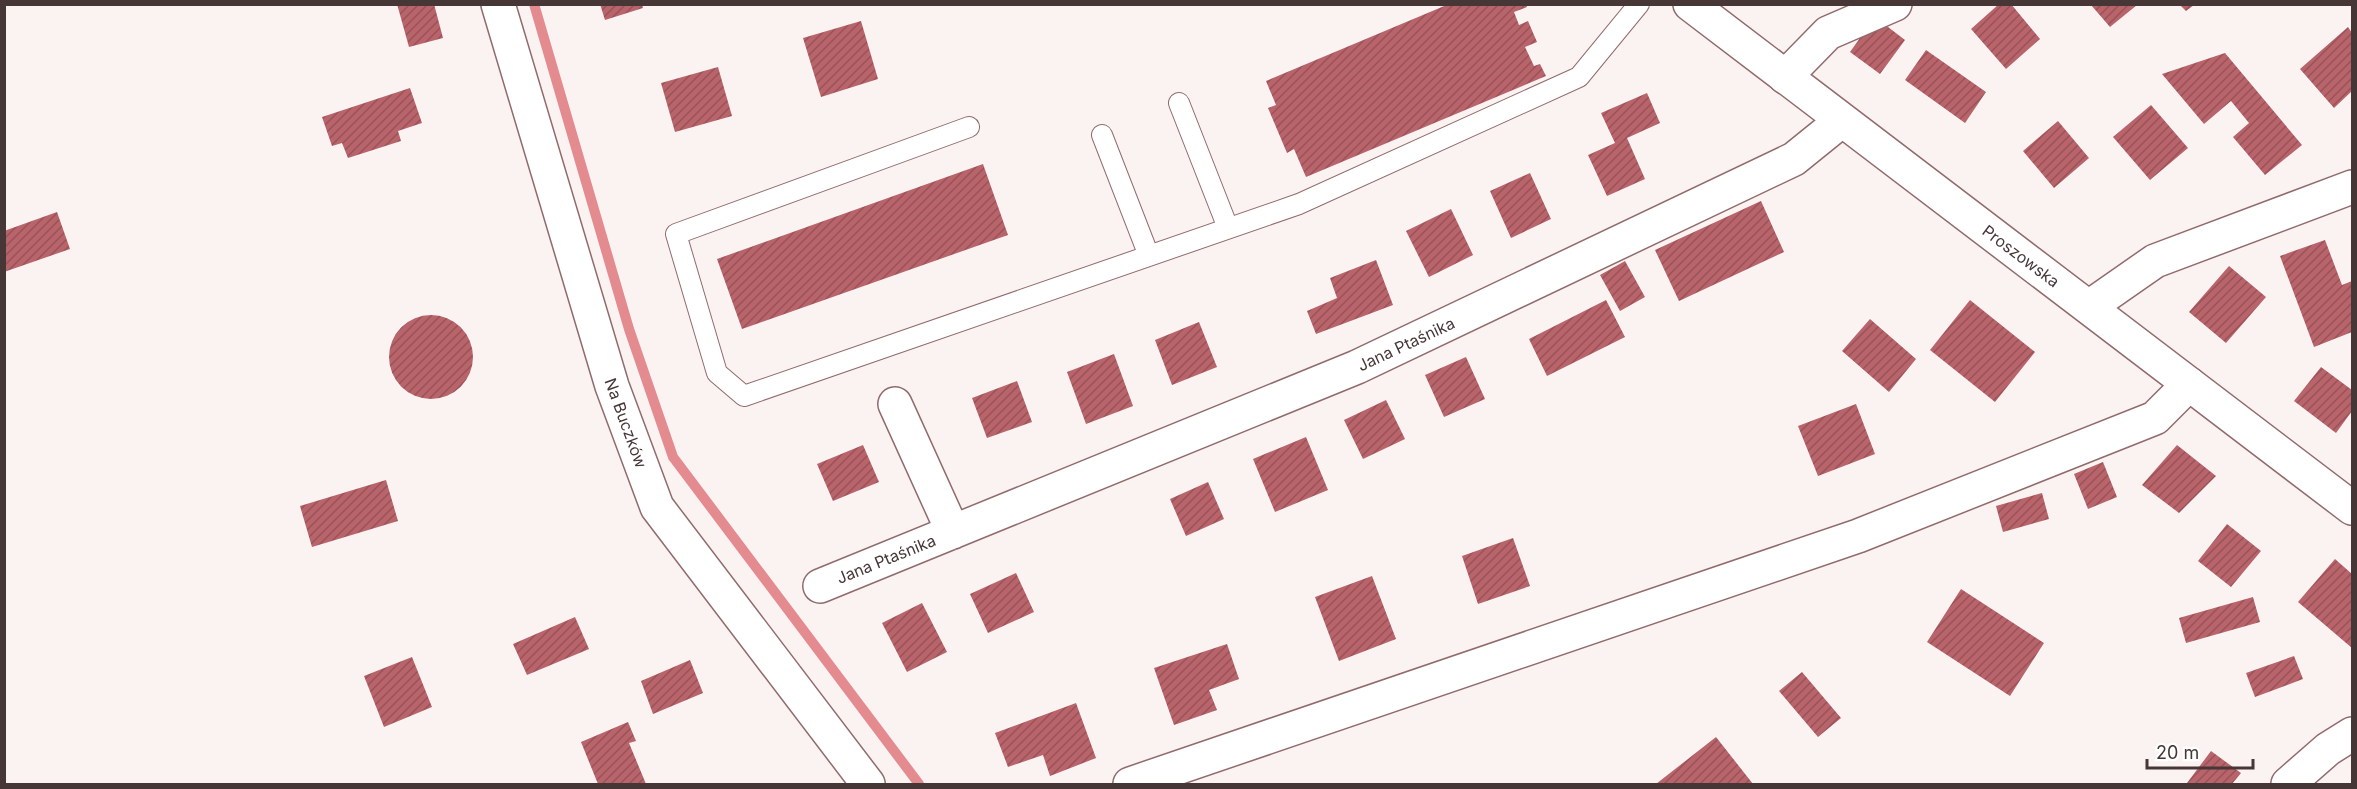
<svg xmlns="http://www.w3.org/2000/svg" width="2357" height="789" font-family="Inter,sans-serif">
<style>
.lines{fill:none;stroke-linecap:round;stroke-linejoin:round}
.stream{stroke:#e48b90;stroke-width:10}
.building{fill:url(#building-hatch)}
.service-casing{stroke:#916b6c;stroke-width:22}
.minor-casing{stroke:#916b6c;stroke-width:36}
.secondary-casing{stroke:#916b6c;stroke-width:36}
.service{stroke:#fff;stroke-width:20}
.minor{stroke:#fff;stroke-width:33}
.secondary{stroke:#fff;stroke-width:33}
.labels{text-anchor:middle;stroke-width:6;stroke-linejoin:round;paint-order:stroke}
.street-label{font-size:16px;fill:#473636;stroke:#fff}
</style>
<defs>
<pattern id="building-hatch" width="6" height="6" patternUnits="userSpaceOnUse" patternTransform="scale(1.5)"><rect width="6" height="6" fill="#b9646a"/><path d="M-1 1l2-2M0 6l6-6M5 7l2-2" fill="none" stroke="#985358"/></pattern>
</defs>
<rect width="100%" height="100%" fill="#fbf2f2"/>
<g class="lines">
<!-- stream -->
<path class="stream" d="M 534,4 L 629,329 L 673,457 L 919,784"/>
</g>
<!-- building -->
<path class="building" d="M 397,4 L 434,4 L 443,38 L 409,47 Z
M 600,4 L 642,4 L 643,8 L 605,20 Z
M 1449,4 L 1526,4 L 1527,7 L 1514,12 L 1519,25 L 1528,21 L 1537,42 L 1525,47 L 1534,66 L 1540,64 L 1546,76 L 1306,177 L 1294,149 L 1287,153 L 1268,108 L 1276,105 L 1266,81 Z
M 1999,4 L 2011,4 L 2040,39 L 2006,69 L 1971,29 Z
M 2091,5 L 2137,5 L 2110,27 Z
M 2180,5 L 2194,5 L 2186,11 Z
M 1875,17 L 1905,40 L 1880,74 L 1850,52 Z
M 861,21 L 878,79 L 821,97 L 803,38 Z
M 2348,27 L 2352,33 L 2352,91 L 2334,108 L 2300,69 Z
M 1926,50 L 1986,92 L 1965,123 L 1905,80 Z
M 2225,53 L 2302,145 L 2265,175 L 2233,137 L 2249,123 L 2231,101 L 2204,124 L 2162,74 Z
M 718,67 L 732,116 L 675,132 L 661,83 Z
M 410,88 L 422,123 L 398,131 L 401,141 L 348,158 L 342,143 L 332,146 L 322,117 Z
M 1647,93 L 1660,123 L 1627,138 L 1645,179 L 1607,196 L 1588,155 L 1615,143 L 1601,113 Z
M 2151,105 L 2188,148 L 2150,180 L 2113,137 Z
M 2058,121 L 2089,158 L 2054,188 L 2023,151 Z
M 983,164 L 1008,235 L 742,329 L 717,259 Z
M 1530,173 L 1551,219 L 1511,238 L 1490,191 Z
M 1761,201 L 1784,252 L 1679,301 L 1655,250 Z
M 1451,209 L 1473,255 L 1429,277 L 1406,231 Z
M 57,212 L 70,249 L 4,272 L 4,231 Z
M 2325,240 L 2342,285 L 2352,281 L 2352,332 L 2314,347 L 2280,256 Z
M 1376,260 L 1393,305 L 1316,334 L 1307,311 L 1337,298 L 1330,278 Z
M 1625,261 L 1645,297 L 1620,311 L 1600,275 Z
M 2229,266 L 2266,297 L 2226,343 L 2189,312 Z
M 1606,300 L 1625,337 L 1547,376 L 1529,339 Z
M 1970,300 L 2035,352 L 1995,402 L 1930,350 Z
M389 357a42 42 0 1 1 84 0a42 42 0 1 1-84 0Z
M 1870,319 L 1916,359 L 1889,392 L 1842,351 Z
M 1199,322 L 1217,367 L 1172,385 L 1155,340 Z
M 1114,354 L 1133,406 L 1086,424 L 1067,372 Z
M 1466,357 L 1485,399 L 1444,417 L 1425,375 Z
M 2321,367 L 2352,390 L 2352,411 L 2336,433 L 2294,401 Z
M 1017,381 L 1032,422 L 987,438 L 972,398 Z
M 1386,400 L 1405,439 L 1363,459 L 1344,420 Z
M 1856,404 L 1875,454 L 1818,476 L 1798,426 Z
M 1306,437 L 1328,490 L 1275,512 L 1253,459 Z
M 863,445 L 879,482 L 833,501 L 817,464 Z
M 2177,445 L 2216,476 L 2179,513 L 2142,485 Z
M 2103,462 L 2117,497 L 2088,509 L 2074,474 Z
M 386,480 L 398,521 L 312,547 L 300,506 Z
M 1208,482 L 1224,519 L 1186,536 L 1170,499 Z
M 2042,493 L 2049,519 L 2003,532 L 1996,506 Z
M 2227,524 L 2261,551 L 2231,587 L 2198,561 Z
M 1513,538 L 1530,586 L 1478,604 L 1462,556 Z
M 2335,559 L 2352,574 L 2352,648 L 2298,602 Z
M 1016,573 L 1034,612 L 988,633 L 970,594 Z
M 1372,576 L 1396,639 L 1339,661 L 1315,597 Z
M 1961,589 L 2044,643 L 2010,696 L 1927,642 Z
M 2253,597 L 2260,622 L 2186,643 L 2179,618 Z
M 922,603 L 947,652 L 907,672 L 882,623 Z
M 575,617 L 589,649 L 527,675 L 513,644 Z
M 1227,644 L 1239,679 L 1209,690 L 1217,710 L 1174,725 L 1154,668 Z
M 2294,656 L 2303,679 L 2255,697 L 2246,673 Z
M 412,657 L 432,707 L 384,727 L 364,676 Z
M 690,660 L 703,693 L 653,714 L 641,681 Z
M 1802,672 L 1841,718 L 1818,737 L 1779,691 Z
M 1076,703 L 1096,758 L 1050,776 L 1043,755 L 1008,767 L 995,733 Z
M 628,722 L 636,741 L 629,743 L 646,784 L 598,784 L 581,742 Z
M 1716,737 L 1753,784 L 1656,784 Z
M 2211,751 L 2241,773 L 2232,784 L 2187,783 Z"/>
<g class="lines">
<defs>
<path id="service" d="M 1179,103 L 1228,228
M 969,127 L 676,234 L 717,373 L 744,396 L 1299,204 L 1579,77 L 1639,4
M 1102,135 L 1149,256"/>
<path id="minor" d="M 498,4 L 612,386 L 657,507 L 868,784
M 1785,77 L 1828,33 L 1895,4
M 2089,307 L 2155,261 L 2352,187
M 895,404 L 953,532
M 820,586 L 1357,367 L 1794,159 L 1841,121
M 1130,784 L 1858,536 L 2155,418 L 2189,384
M 2288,784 L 2328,749 L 2352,734"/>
<path id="secondary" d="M 1690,4 L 2352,508"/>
</defs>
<!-- service casing -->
<use href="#service" class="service-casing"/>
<!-- minor casing -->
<use href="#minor" class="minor-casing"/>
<!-- secondary casing -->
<use href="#secondary" class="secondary-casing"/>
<!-- service -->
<use href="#service" class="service"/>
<!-- minor -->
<use href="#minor" class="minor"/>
<!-- secondary -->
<use href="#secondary" class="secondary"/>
</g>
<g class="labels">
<!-- street labels -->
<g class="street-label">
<text transform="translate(2021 256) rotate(37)" y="6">Proszowska</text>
<text transform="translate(1406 344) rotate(-25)" y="6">Jana Ptaśnika</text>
<text transform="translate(626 423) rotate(70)" y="6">Na Buczków</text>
<text transform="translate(886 559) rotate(-22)" y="6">Jana Ptaśnika</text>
</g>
</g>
<!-- border -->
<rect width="2357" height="789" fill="none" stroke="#473636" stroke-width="12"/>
<!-- scale -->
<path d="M2147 759v9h106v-9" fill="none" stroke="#473636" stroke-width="3"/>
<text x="2156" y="759" font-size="18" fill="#473636" stroke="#ffffff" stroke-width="4.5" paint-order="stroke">20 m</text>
</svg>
